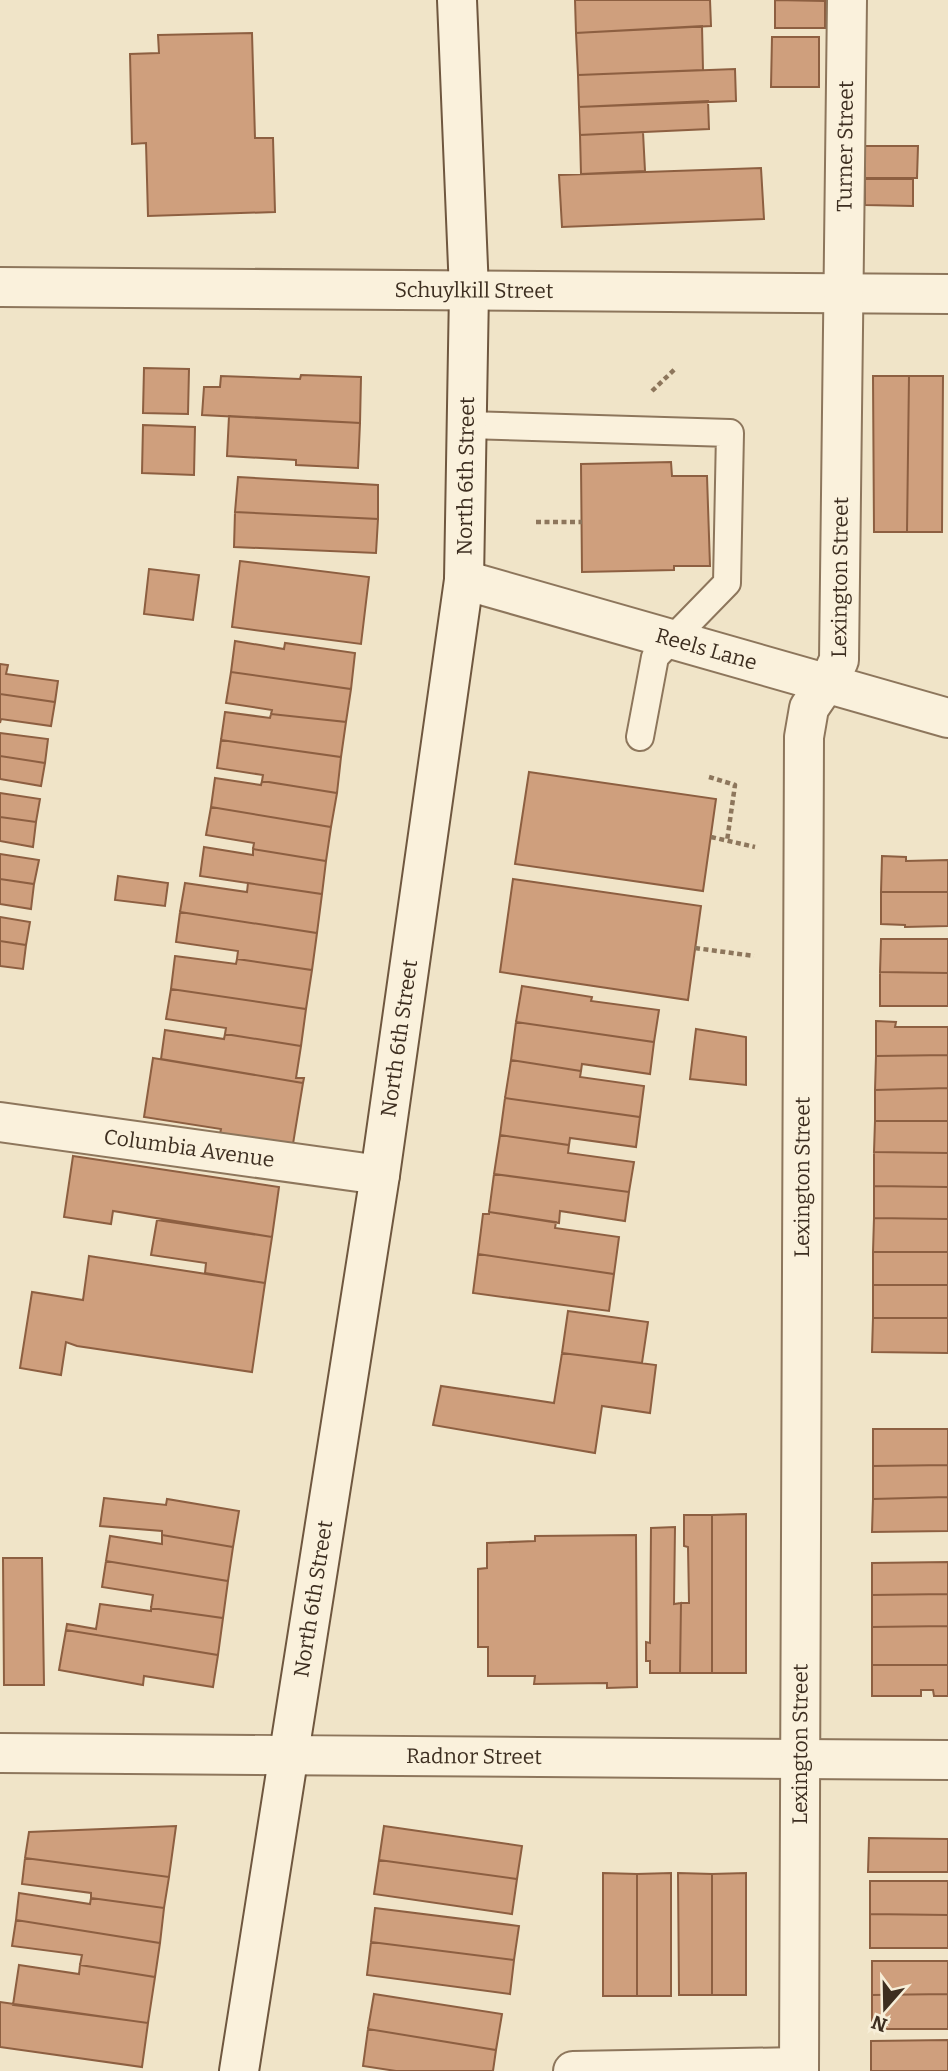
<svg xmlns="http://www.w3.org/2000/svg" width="948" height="2071" font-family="Bitter,serif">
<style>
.building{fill:#cf9f7d;stroke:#8d5f41;stroke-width:2}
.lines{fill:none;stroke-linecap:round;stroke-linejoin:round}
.service-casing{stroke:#8d765c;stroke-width:30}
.minor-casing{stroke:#8d765c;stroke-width:42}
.secondary-casing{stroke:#6f573f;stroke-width:42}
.path{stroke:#8d765c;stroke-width:4.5;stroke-dasharray:5 3.5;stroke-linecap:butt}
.service{stroke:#faf1dc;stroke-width:26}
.minor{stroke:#faf1dc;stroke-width:38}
.secondary{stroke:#faf1dc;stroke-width:38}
.labels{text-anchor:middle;stroke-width:6;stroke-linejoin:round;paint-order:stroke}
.street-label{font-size:21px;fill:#3d2e20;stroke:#f7eed8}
</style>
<rect width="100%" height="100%" fill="#f0e4c8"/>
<!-- building -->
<path class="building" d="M 575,0 L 710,0 L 711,26 L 576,33 Z
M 775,0 L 825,1 L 825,28 L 775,28 Z
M 702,26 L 703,70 L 578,75 L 576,33 Z
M 252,33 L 255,138 L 273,138 L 275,212 L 148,216 L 146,143 L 132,144 L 130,54 L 159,53 L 158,35 Z
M 772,37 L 819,37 L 819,87 L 771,87 Z
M 735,69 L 736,101 L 579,107 L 578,75 Z
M 708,101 L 709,129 L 580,135 L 579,107 Z
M 643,132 L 645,171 L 581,174 L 580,135 Z
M 865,146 L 918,146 L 917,178 L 865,178 Z
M 761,168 L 764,219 L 562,227 L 559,175 Z
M 865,179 L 913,179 L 913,206 L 865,205 Z
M 144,368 L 189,369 L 188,414 L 143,413 Z
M 301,375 L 361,377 L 360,423 L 202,415 L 204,387 L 220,387 L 221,376 L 300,379 Z
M 873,376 L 909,376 L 907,532 L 874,532 Z
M 909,376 L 943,376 L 942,532 L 907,532 Z
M 229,416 L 360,423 L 358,468 L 296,465 L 296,460 L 227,456 Z
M 143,425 L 195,427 L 194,475 L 142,473 Z
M 671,462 L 672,476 L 707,476 L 710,566 L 674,566 L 674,570 L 582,572 L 581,464 Z
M 238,477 L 378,485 L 378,519 L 235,512 Z
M 235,512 L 378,519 L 376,553 L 234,547 Z
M 240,561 L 369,577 L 361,644 L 232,627 Z
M 149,569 L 199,575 L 193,620 L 144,614 Z
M 235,641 L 284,649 L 285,643 L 355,653 L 351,689 L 231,672 Z
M 0,664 L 8,665 L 6,674 L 58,681 L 55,702 L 0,694 Z
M 231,672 L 351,689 L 346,722 L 271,714 L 272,710 L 226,703 Z
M 0,694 L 55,702 L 51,726 L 1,719 L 0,723 Z
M 225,712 L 270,718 L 271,714 L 346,722 L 341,757 L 221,740 Z
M 0,733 L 48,739 L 45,763 L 0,756 Z
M 221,740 L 341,757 L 337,793 L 262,781 L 263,775 L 217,768 Z
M 0,756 L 45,763 L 41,786 L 0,779 Z
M 529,772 L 716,799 L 703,891 L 515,864 Z
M 215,778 L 261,785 L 262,781 L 337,793 L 331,827 L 211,807 Z
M 0,793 L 40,799 L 36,822 L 0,817 Z
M 211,807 L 331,827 L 326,861 L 253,849 L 254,843 L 206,835 Z
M 0,817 L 36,822 L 33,847 L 0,841 Z
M 204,847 L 253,855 L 253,849 L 326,861 L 322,894 L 200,876 Z
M 0,854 L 39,860 L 34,884 L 0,879 Z
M 882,856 L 906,857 L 906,861 L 948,860 L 948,892 L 881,892 Z
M 118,876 L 168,883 L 165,906 L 115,900 Z
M 0,879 L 34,884 L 31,909 L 0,904 Z
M 513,879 L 701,906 L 688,1000 L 500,972 Z
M 185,883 L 247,892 L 248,883 L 322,894 L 317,933 L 180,912 Z
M 881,892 L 948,892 L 948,926 L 905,927 L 905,925 L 881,924 Z
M 180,912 L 317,933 L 312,970 L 237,959 L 238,951 L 176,942 Z
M 0,917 L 30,922 L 26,945 L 0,941 Z
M 881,939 L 948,939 L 948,973 L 880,972 Z
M 0,941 L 26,945 L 23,969 L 0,966 Z
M 175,956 L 236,964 L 237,959 L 312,970 L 306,1009 L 171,989 Z
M 880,972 L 948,973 L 948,1006 L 880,1006 Z
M 522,986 L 592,997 L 591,1001 L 659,1010 L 654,1042 L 516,1022 Z
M 171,989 L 306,1009 L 301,1046 L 225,1034 L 226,1028 L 166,1019 Z
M 876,1021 L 896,1022 L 895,1027 L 948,1027 L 948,1055 L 876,1056 Z
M 516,1022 L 654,1042 L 650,1074 L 582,1064 L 581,1071 L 511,1060 Z
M 696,1029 L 746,1037 L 746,1085 L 690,1079 Z
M 165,1030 L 224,1039 L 225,1034 L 301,1046 L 296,1078 L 304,1078 L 303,1083 L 161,1059 Z
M 948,1055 L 948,1088 L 875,1090 L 876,1056 Z
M 153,1058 L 303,1083 L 293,1144 L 220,1134 L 221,1129 L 144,1117 Z
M 511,1060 L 581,1071 L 580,1077 L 644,1086 L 640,1117 L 505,1098 Z
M 948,1088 L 948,1121 L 875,1121 L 875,1090 Z
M 505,1098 L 640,1117 L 636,1147 L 570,1138 L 569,1145 L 500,1135 Z
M 875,1121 L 948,1121 L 948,1153 L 874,1152 Z
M 500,1135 L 569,1145 L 568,1153 L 634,1162 L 629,1192 L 494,1174 Z
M 874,1152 L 948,1153 L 948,1187 L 874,1186 Z
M 73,1156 L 279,1187 L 272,1237 L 113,1211 L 111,1224 L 64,1217 Z
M 494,1174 L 629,1192 L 625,1221 L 560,1211 L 559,1223 L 489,1212 Z
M 874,1186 L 948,1187 L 948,1219 L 874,1218 Z
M 489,1212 L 556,1222 L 555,1228 L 619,1237 L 614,1274 L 478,1254 L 483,1214 L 489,1214 Z
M 874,1218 L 948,1219 L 948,1252 L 873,1252 Z
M 157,1220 L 272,1237 L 265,1283 L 205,1273 L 206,1263 L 151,1255 Z
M 873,1252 L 948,1252 L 948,1285 L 873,1285 Z
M 478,1254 L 614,1274 L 609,1311 L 473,1293 Z
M 89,1256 L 265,1283 L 252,1372 L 77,1346 L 66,1342 L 61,1375 L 20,1368 L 32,1292 L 83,1300 Z
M 873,1285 L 948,1285 L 948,1318 L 873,1318 Z
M 568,1311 L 648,1322 L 642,1363 L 562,1353 Z
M 873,1318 L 948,1318 L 948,1353 L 872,1352 Z
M 562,1353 L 656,1365 L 650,1413 L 602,1406 L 595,1453 L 433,1425 L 441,1386 L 554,1403 Z
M 873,1429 L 948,1429 L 948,1465 L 873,1466 Z
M 948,1465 L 948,1497 L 873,1499 L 873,1466 Z
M 948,1497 L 948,1531 L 872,1532 L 873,1499 Z
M 104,1498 L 166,1505 L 167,1499 L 239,1511 L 233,1547 L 162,1535 L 162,1531 L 100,1526 Z
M 746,1514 L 746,1673 L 712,1673 L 712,1515 Z
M 684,1515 L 712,1515 L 712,1673 L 680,1673 L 681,1603 L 689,1603 L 688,1547 L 684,1546 Z
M 675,1527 L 674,1604 L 681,1603 L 680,1673 L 650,1673 L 650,1661 L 646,1661 L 646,1642 L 650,1643 L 651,1528 Z
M 162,1535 L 233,1547 L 228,1581 L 106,1561 L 110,1536 L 162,1544 Z
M 636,1535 L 637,1687 L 607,1688 L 607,1683 L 534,1684 L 535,1676 L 488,1676 L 488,1647 L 478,1647 L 478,1569 L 487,1568 L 487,1543 L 535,1541 L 535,1536 Z
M 3,1558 L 42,1558 L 44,1685 L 4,1685 Z
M 106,1561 L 228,1581 L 223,1618 L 151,1608 L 153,1595 L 102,1587 Z
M 948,1562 L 948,1594 L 872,1595 L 872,1563 Z
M 948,1594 L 948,1626 L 872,1627 L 872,1595 Z
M 100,1604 L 151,1611 L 151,1608 L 223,1618 L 218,1655 L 66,1630 L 67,1624 L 96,1629 Z
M 948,1626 L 948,1665 L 872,1665 L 872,1627 Z
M 66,1630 L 218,1655 L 213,1687 L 144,1676 L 143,1685 L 59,1670 Z
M 872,1665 L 948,1665 L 948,1696 L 934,1696 L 933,1690 L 921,1690 L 921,1696 L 872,1696 Z
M 176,1826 L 169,1877 L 25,1858 L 29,1832 Z
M 384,1826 L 522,1846 L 517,1879 L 379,1860 Z
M 869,1838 L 948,1839 L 948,1872 L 868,1872 Z
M 25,1858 L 169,1877 L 164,1908 L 91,1898 L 91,1893 L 22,1884 Z
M 379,1860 L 517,1879 L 512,1914 L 374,1894 Z
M 603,1873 L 637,1874 L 637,1996 L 603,1996 Z
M 671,1873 L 671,1996 L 637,1996 L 637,1874 Z
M 678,1873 L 712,1874 L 712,1995 L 679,1995 Z
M 746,1873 L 746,1995 L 712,1995 L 712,1874 Z
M 870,1881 L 948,1881 L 948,1915 L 870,1914 Z
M 19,1893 L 90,1904 L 91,1898 L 164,1908 L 160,1943 L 16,1920 Z
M 375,1908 L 519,1926 L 514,1960 L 371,1942 Z
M 870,1914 L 948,1915 L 948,1948 L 870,1948 Z
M 16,1920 L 160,1943 L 155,1977 L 80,1965 L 82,1955 L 12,1946 Z
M 371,1942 L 514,1960 L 510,1994 L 367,1975 Z
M 872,1961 L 948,1961 L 948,1994 L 872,1995 Z
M 19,1965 L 79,1974 L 80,1965 L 155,1977 L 148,2023 L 13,2005 Z
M 374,1994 L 502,2014 L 496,2050 L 368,2029 Z
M 948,1994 L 948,2029 L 872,2029 L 872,1995 Z
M 0,2002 L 148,2023 L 142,2067 L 0,2047 Z
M 368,2029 L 496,2050 L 493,2071 L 396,2071 L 363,2066 Z
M 948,2040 L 948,2071 L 871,2071 L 871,2041 Z"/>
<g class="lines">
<defs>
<path id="service" d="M 467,425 L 730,433 L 727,583 L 655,657 L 640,737"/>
<g id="minor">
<path id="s1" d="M 0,287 L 948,294"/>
<path id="s2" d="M 464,580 L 948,718"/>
<path id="s3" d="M 0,1122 L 380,1175"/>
<path id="s4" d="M 0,1753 L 948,1760"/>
<path d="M 573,2071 L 799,2067"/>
<path id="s5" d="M 799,2071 L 804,737 L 809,708 L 833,673 L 839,660 L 847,0"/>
</g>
<g id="secondary">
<path id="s6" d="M 239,2071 L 380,1175 L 464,580 L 469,291 L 457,0"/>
</g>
</defs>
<!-- service casing -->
<use href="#service" class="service-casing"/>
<!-- minor casing -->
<use href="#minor" class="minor-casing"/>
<!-- secondary casing -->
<use href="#secondary" class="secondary-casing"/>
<!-- path -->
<path class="path" d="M 652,391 L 676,368
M 536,522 L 582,522
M 709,777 L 735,785 L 727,841
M 711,837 L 755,847
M 695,948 L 754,956"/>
<!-- service -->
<use href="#service" class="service"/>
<!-- minor -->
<use href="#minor" class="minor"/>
<!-- secondary -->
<use href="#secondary" class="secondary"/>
</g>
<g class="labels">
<!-- street labels -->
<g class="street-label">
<text dy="7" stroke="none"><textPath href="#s5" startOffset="1934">Turner Street</textPath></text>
<text dy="7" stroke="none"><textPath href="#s1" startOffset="474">Schuylkill Street</textPath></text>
<text dy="7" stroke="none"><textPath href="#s6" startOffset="1612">North 6th Street</textPath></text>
<text dy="7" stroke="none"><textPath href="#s5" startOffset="1503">Lexington Street</textPath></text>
<text dy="7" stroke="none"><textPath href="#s2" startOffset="252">Reels Lane</textPath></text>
<text dy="7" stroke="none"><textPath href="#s6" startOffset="1045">North 6th Street</textPath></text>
<text dy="7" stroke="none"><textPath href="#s3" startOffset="191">Columbia Avenue</textPath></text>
<text dy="7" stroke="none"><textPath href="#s5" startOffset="894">Lexington Street</textPath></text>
<text dy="7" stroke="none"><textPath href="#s6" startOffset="478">North 6th Street</textPath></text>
<text dy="7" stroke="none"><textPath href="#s5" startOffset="327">Lexington Street</textPath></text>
<text dy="7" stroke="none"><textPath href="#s4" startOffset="474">Radnor Street</textPath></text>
</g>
</g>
<!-- north arrow -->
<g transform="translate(885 2008) rotate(200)" stroke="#f7eed8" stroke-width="5" paint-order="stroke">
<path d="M0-5L12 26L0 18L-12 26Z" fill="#3d2e20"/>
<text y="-10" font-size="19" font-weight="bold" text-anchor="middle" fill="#3d2e20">N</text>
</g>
</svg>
